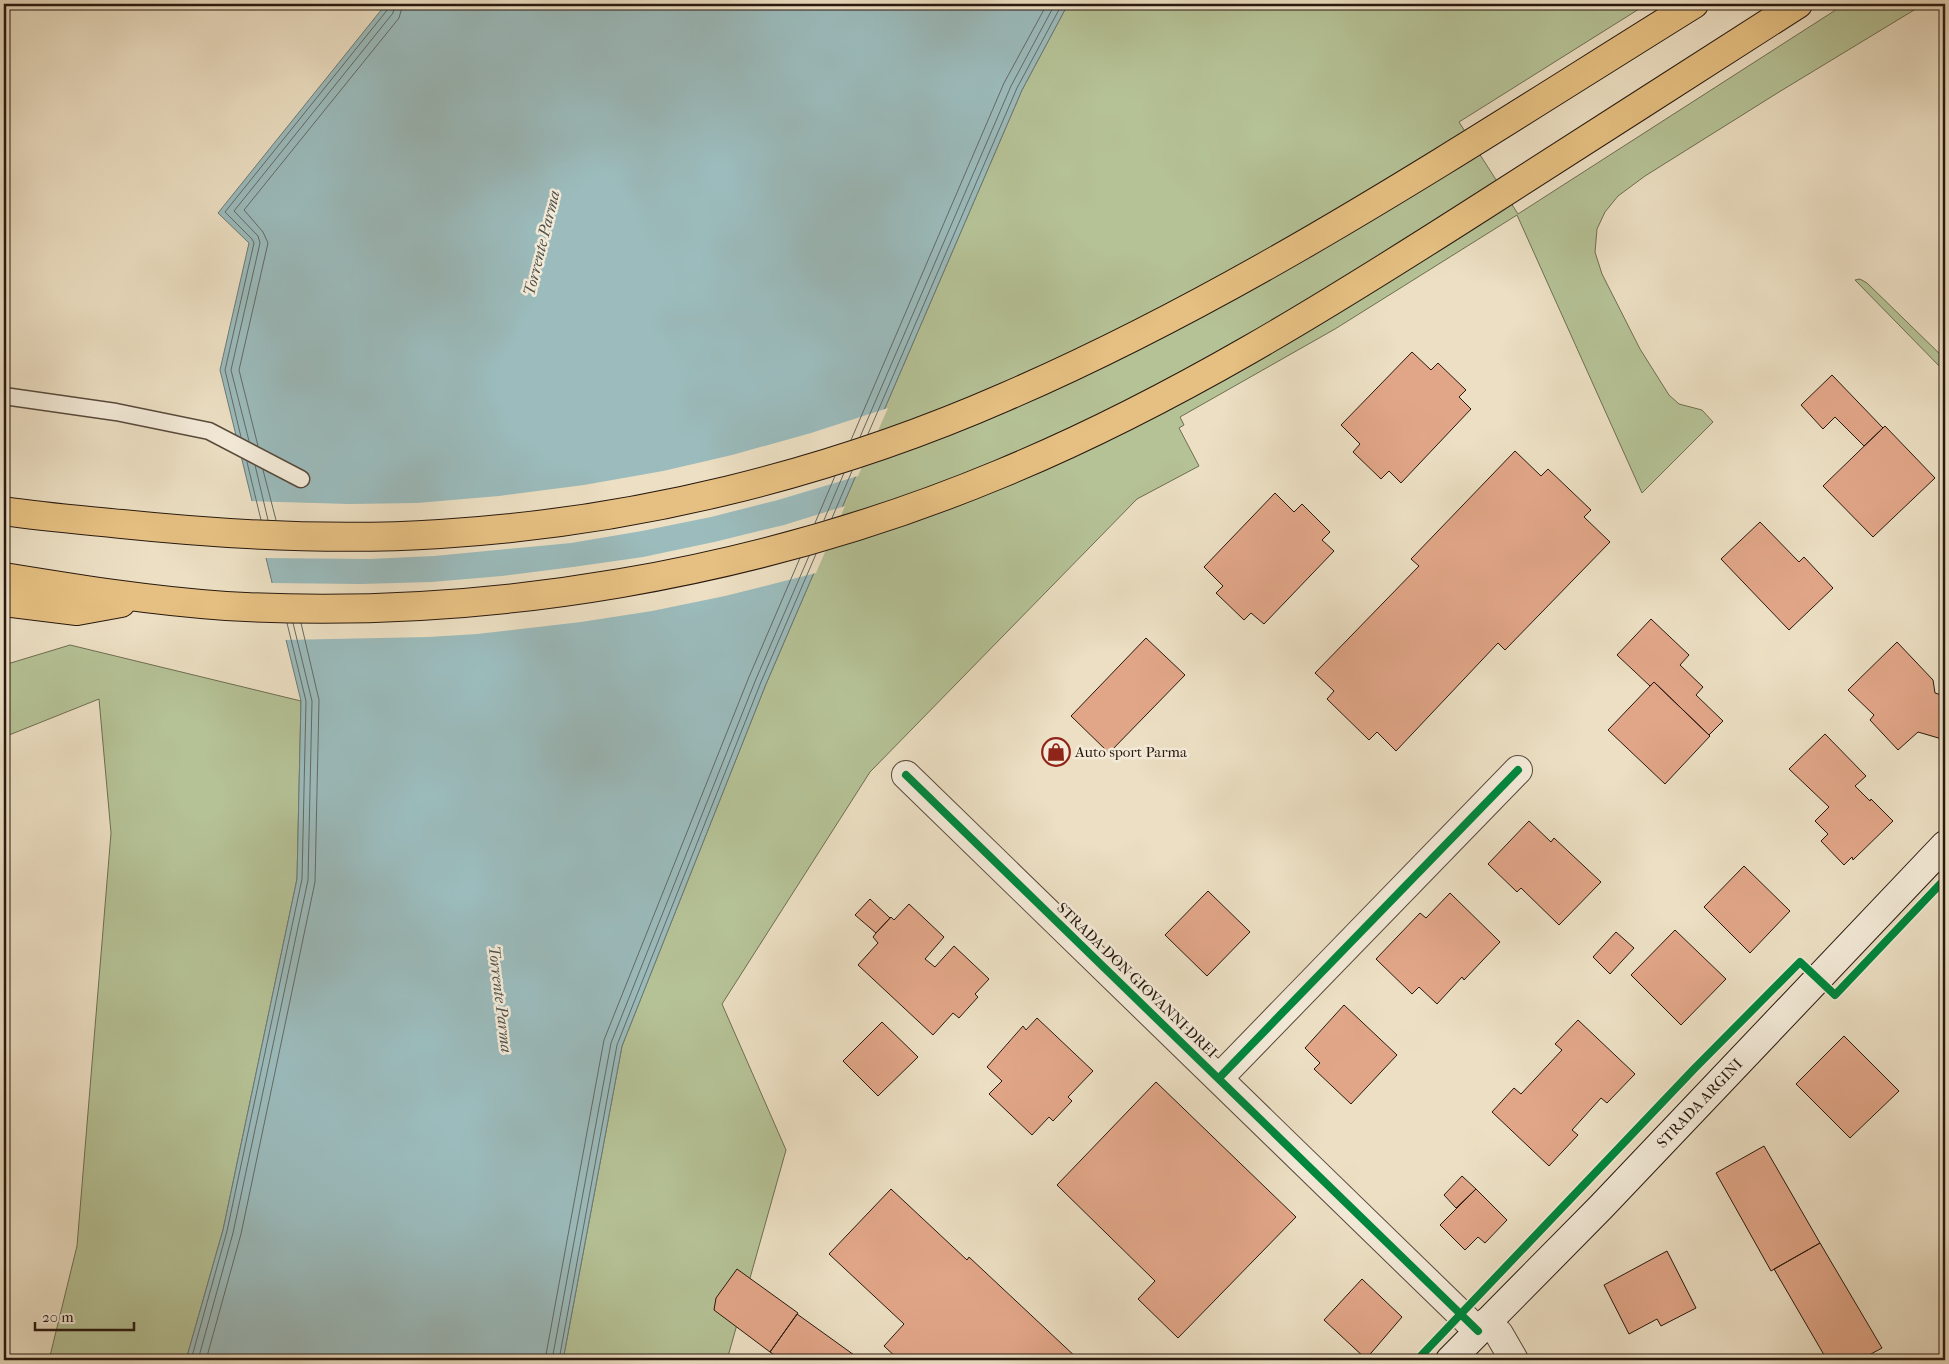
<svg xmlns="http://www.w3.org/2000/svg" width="1949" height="1364" font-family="'IM FELL French Canon',serif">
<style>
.green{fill:#b5c296;stroke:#6e6e52}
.water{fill:#9bbbbc;stroke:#6d7a77}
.pier{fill:#ecdfc3}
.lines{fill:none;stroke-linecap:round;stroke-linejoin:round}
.shore{stroke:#626a66;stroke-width:1}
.building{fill:#e1a688;stroke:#28190f}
.service-casing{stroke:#594a3c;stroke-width:19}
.minor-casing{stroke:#594a3c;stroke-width:30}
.secondary-casing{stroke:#28190f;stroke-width:30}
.trunk-casing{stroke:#28190f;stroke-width:30}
.service{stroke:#f3ead8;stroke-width:16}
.minor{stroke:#f3ead8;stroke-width:28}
.secondary{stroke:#f3ead8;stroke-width:28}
.trunk{stroke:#e6c082;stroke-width:28}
.cycleway-casing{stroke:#f3ead8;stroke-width:11}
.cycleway{stroke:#00873e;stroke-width:8}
.labels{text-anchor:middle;stroke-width:5;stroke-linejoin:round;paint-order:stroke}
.poi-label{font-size:15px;fill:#28190f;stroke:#f3ead8;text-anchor:start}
.street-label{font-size:15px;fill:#28190f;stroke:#f3ead8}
.water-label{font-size:16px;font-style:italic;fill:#50524c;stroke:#f3ead8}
</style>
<rect width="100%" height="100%" fill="#ecdfc3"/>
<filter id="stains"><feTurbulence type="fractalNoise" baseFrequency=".004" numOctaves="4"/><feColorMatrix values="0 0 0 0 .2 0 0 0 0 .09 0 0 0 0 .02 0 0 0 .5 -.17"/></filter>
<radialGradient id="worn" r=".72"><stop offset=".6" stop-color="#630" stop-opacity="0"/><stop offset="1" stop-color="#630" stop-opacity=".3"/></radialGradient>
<!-- green -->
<path class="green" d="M 1068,4 L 1647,4 L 1459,122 L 1518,214 L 1845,4 L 1924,4 L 1779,92 L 1645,176 L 1618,196 L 1605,212 L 1597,229 L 1595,252 L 1602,274 L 1640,349 L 1669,395 L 1679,404 L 1702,410 L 1713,422 L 1642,493 L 1517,215 L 1335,329 L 1180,417 L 1184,425 L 1179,428 L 1199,466 L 1137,499 L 870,772 L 722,1004 L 786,1150 L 727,1360 L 563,1360 L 622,1046 L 766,684 L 1022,90 Z
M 1860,279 L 1867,283 L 1945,359 L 1945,372 L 1855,280 Z
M 70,645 L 301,701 L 297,879 L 223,1230 L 186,1360 L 49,1360 L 77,1246 L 111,833 L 99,699 L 4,737 L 4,665 Z"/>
<!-- water -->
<path class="water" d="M 386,4 L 1068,4 L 1022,90 L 766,684 L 622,1046 L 563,1360 L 186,1360 L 223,1230 L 297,879 L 301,701 L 220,370 L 249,243 L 218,213 Z"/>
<!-- pier -->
<path class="pier" d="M 888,408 L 858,476 L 778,500 L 711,517 L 642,531 L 571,543 L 434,556 L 369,559 L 263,558 L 249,501 L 349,504 L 417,503 L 499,496 L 584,485 L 663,471 L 732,455 L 811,433 Z
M 845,506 L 816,573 L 725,596 L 652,611 L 581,622 L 477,634 L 428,637 L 283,640 L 269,583 L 361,584 L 431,582 L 502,576 L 573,567 L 643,557 L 714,542 L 784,525 Z"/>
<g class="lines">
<!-- shore -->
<path class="shore" d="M 868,434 L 1017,88 L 1062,4
M 241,437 L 225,370 L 254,243 L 252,239 L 225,212 L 388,9 L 389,4
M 860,437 L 1011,86 L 1055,4
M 851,440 L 1004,83 L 1047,4
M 249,441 L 231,370 L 260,243 L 258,236 L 234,211 L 393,13 L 395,4
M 258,446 L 239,370 L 268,243 L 263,232 L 244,210 L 399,18 L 403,4
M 247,462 L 261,520
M 255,465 L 268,520
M 263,470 L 276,520
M 832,518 L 852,471
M 824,520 L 844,473
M 815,523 L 835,476
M 191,1360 L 227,1231 L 302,879 L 306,701 L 287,623
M 198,1360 L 233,1233 L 308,880 L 312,701 L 293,623
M 206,1360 L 241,1234 L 315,882 L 319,700 L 301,623
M 545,1360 L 604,1040 L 749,677 L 800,558
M 552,1360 L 611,1043 L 756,679 L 809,556
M 559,1360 L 617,1045 L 761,682 L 816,554"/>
</g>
<!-- building -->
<path class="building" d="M 1412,352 L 1431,370 L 1438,363 L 1466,390 L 1459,397 L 1471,409 L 1401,483 L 1389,471 L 1381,479 L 1353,452 L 1360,444 L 1341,425 Z
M 1832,375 L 1883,428 L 1864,446 L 1835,417 L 1823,429 L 1801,405 Z
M 1885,426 L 1935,478 L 1873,537 L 1823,486 Z
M 1515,451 L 1541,476 L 1548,469 L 1591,510 L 1584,517 L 1610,542 L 1505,650 L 1498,643 L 1396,751 L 1377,732 L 1369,740 L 1327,699 L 1334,691 L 1315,673 L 1419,566 L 1411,559 Z
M 1275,493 L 1294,512 L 1302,504 L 1330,532 L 1322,540 L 1334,551 L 1264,624 L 1251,613 L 1244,620 L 1216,593 L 1223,586 L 1204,567 Z
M 1760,522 L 1799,562 L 1804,557 L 1833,588 L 1789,630 L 1721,559 Z
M 1651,619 L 1689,655 L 1680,665 L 1703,687 L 1696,695 L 1723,721 L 1709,735 L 1654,682 L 1650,686 L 1617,655 Z
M 1146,638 L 1185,675 L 1109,753 L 1071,716 Z
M 1897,642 L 1933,680 L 1935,693 L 1945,696 L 1945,725 L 1942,739 L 1918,732 L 1898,750 L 1870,720 L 1874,715 L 1848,690 Z
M 1654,682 L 1710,736 L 1665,784 L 1608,730 Z
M 1825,734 L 1866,776 L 1855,786 L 1870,801 L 1871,799 L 1893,821 L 1853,860 L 1852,857 L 1844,865 L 1821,841 L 1828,834 L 1815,821 L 1829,807 L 1789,769 Z
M 1529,821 L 1551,842 L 1554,838 L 1601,882 L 1559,925 L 1521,888 L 1517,892 L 1488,864 Z
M 1744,866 L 1790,911 L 1750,953 L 1704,907 Z
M 1208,891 L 1250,932 L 1207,976 L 1165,935 Z
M 1450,893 L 1500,942 L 1464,980 L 1462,977 L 1437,1004 L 1419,987 L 1412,994 L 1376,959 L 1420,913 L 1426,918 Z
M 870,899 L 890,918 L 876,933 L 855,915 Z
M 909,904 L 944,937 L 925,959 L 935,967 L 954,946 L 989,979 L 975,994 L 978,997 L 959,1018 L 953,1013 L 933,1035 L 858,965 L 878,943 L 873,937 L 876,933 L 891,917 L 894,920 Z
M 1675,930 L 1726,979 L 1681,1025 L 1631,975 Z
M 1616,932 L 1634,948 L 1610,974 L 1593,957 Z
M 1344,1005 L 1397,1055 L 1351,1104 L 1314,1069 L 1320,1063 L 1305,1048 Z
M 1037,1018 L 1093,1071 L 1068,1097 L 1072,1101 L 1053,1121 L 1049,1117 L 1032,1135 L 989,1094 L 1002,1081 L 987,1067 L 1023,1026 L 1026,1030 Z
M 1578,1020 L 1635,1074 L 1607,1103 L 1601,1098 L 1572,1130 L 1578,1135 L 1549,1166 L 1492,1112 L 1514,1088 L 1521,1094 L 1562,1050 L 1555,1044 Z
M 882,1022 L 918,1057 L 878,1096 L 843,1061 Z
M 1844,1036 L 1899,1091 L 1850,1138 L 1796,1084 Z
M 1156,1082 L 1296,1217 L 1178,1338 L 1138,1299 L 1155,1281 L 1057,1185 Z
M 1764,1146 L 1820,1243 L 1771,1271 L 1716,1173 Z
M 1462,1176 L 1476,1189 L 1456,1208 L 1444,1195 Z
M 891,1189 L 967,1260 L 969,1257 L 1079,1360 L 899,1360 L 884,1346 L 904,1324 L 829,1254 Z
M 1476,1189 L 1507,1220 L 1485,1243 L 1478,1237 L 1465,1250 L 1440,1225 Z
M 1820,1243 L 1882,1348 L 1860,1360 L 1827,1360 L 1774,1269 Z
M 1667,1251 L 1696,1308 L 1661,1326 L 1657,1319 L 1629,1334 L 1604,1285 Z
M 737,1269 L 798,1313 L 770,1352 L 714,1310 L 716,1298 Z
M 1362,1279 L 1402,1317 L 1366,1359 L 1324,1320 Z
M 797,1314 L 861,1360 L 782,1360 L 770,1352 Z"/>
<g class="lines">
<defs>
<path id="service" d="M 4,396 L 116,412 L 209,431 L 301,479"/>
<path id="minor" d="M 906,775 L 1478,1331
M 1219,1078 L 1518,770
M 1487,1322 L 1499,1334 L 1514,1360"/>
<g id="secondary">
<path id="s1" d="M 1450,1360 L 1601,1207 L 1945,845"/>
</g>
<path id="trunk" d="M 4,511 C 43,517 82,520 122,524 C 228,535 334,541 440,534 C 634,522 827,475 1005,397 C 1248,292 1470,143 1694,4
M 4,577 C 78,589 151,601 226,606 C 486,621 760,574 1000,474 C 1172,403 1330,304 1486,204 C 1590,137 1694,71 1798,4
M 4,602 L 77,611 L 121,603"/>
</defs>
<!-- service casing -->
<use href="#service" class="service-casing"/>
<!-- minor casing -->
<use href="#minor" class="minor-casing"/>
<!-- secondary casing -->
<use href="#secondary" class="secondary-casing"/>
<!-- trunk casing -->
<use href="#trunk" class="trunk-casing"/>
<!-- service -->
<use href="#service" class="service"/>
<!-- minor -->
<use href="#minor" class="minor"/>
<!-- secondary -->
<use href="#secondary" class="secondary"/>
<!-- trunk -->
<use href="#trunk" class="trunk"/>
<defs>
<path id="cycleway" d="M 906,775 L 1478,1331
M 1219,1078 L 1518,770
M 1417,1360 L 1694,1069 L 1800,962 L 1835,995 L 1945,879"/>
</defs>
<!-- cycleway casing -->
<use href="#cycleway" class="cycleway-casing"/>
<!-- cycleway -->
<use href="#cycleway" class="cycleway"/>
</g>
<!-- icons -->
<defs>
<symbol id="shop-ring" viewBox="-11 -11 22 22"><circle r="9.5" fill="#f3ead8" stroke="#8f2418" stroke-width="1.5"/><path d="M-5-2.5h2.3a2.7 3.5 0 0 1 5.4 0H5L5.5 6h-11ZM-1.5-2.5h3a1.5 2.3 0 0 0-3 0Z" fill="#8f2418"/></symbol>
</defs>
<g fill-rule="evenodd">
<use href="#shop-ring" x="1040" y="736" width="32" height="32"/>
</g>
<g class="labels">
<!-- poi labels -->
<g class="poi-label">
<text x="1075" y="757">Auto sport Parma</text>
</g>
<!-- street labels -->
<g class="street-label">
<text transform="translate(1137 980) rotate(44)" y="5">STRADA DON GIOVANNI DREI</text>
<text dy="5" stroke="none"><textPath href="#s1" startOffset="358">STRADA ARGINI</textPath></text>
</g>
<!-- water labels -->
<g class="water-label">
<text transform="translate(541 243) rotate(-76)" y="6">Torrente Parma</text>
<text transform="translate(501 999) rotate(83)" y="6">Torrente Parma</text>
</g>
</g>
<!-- margin -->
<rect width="1949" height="1364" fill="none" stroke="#ecdfc3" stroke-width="20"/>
<rect x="5" y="5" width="1939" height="1354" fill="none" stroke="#28190f" stroke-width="2.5"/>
<rect x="10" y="10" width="1929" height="1344" fill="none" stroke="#28190f"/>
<!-- scale -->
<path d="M35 1322v8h99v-8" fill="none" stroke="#28190f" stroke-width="2.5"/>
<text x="42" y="1322" font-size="15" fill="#28190f" stroke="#f3ead8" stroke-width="4" paint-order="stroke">20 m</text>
<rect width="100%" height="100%" filter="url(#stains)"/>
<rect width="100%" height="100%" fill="url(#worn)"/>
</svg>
